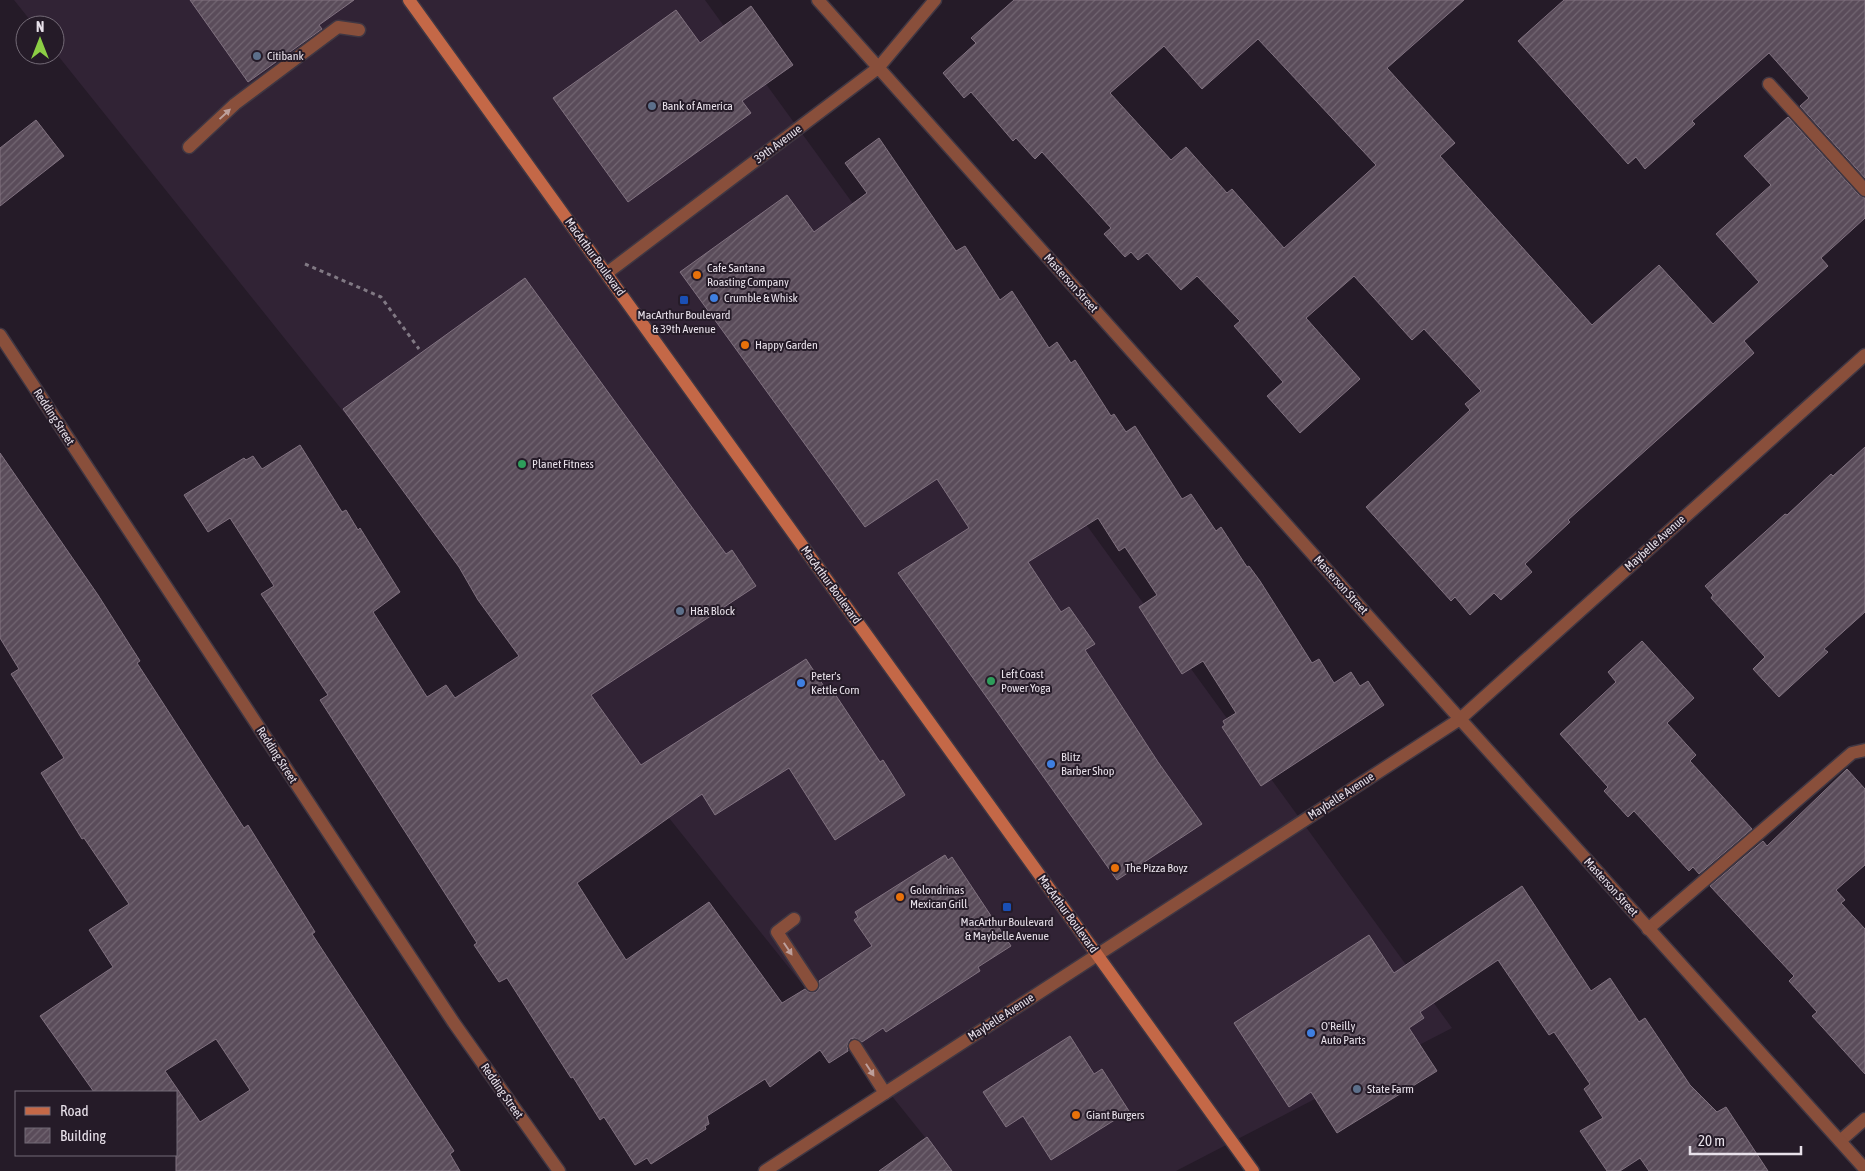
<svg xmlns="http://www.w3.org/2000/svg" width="1865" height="1171" font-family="'Asap Condensed',sans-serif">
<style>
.built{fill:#312335}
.building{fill:url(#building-hatch);stroke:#817280;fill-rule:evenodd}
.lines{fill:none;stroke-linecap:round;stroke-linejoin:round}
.lane-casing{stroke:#403743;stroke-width:15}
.street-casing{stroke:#403743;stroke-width:15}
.secondary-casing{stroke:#403743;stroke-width:15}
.path{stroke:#817984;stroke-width:3;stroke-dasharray:4 4;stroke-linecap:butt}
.lane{stroke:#894f3b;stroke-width:12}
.street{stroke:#894f3b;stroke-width:12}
.secondary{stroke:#c46847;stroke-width:12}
.oneway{fill:#bd9f9b}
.service-dot{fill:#5c6f8a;stroke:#251b28;stroke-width:2}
.food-dot{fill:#e8710a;stroke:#251b28;stroke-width:2}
.shop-dot{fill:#3f7fe0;stroke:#251b28;stroke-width:2}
.transit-dot{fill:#1a4fb4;stroke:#251b28;stroke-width:2}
.leisure-dot{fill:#2e9e5b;stroke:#251b28;stroke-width:2}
.labels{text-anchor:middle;stroke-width:4;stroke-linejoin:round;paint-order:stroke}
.poi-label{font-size:12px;fill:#e8e1ea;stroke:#251b28;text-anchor:start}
.street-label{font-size:12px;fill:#e8e1ea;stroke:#251b28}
</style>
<defs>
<pattern id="building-hatch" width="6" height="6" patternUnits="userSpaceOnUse" patternTransform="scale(1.25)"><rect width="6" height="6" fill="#5a4c5a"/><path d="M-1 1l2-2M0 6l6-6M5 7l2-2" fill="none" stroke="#726672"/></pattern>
</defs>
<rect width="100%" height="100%" fill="#251b28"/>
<!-- built -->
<path class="built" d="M 14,0 L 705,0 L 1452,1028 L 1176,1171 L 952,1171 L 55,52 L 55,25 L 34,25 Z"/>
<!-- building -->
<path class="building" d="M 190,0 L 354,0 L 319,25 L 322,29 L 248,82 Z
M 1014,0 L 1464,0 L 1387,68 L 1455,143 L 1440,156 L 1592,325 L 1659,265 L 1713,324 L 1759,282 L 1716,234 L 1771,185 L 1744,156 L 1788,117 L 1859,195 L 1865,198 L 1865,218 L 1821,258 L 1828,266 L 1744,341 L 1754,353 L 1568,520 L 1570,522 L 1525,564 L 1532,572 L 1501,600 L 1494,593 L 1470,615 L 1455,597 L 1451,601 L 1366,507 L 1470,410 L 1465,404 L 1481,391 L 1424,329 L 1412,340 L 1354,276 L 1306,318 L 1360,379 L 1300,433 L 1267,396 L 1283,382 L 1234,326 L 1240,321 L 1197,276 L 1181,290 L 1147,253 L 1138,260 L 1131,252 L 1125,257 L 1104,234 L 1111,228 L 1042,152 L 1035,159 L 1016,138 L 1013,141 L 971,92 L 964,98 L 943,73 L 976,43 L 971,38 ZM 1258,39 L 1376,165 L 1284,248 L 1232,189 L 1227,193 L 1186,147 L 1171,160 L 1110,93 L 1164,46 L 1202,89 Z
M 1564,0 L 1865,0 L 1865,178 L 1800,106 L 1809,98 L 1769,53 L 1692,121 L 1695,124 L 1645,169 L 1636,157 L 1628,164 L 1518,41 Z
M 751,6 L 793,65 L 742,101 L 751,113 L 628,202 L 553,98 L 676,10 L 700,43 Z
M 36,120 L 64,156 L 0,206 L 0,148 Z
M 879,138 L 956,251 L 965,246 L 1000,300 L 1012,291 L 1049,348 L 1057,342 L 1071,363 L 1075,360 L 1111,416 L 1114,414 L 1126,432 L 1135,426 L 1182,499 L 1191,494 L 1216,531 L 1221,527 L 1247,567 L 1249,566 L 1260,581 L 1312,663 L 1319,659 L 1334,683 L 1351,672 L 1360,686 L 1368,681 L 1384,705 L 1261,786 L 1222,727 L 1225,725 L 1223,721 L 1236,713 L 1203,661 L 1182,674 L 1139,607 L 1157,595 L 1125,547 L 1119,551 L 1098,518 L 1028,562 L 1061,612 L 1069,607 L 1095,644 L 1085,650 L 1158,762 L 1202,824 L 1117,880 L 898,573 L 969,528 L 937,479 L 865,527 L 680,272 L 787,195 L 814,232 L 867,193 L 845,163 Z
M 525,278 L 726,554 L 732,550 L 756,586 L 591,695 L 641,765 L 806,659 L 829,694 L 833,691 L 880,762 L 883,760 L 905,795 L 835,840 L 789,768 L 715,815 L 702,794 L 577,883 L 626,960 L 709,902 L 782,1003 L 805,989 L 809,992 L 816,992 L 819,988 L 819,981 L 872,946 L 854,920 L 858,917 L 855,912 L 945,855 L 948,860 L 952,857 L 1011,946 L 978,967 L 980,971 L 886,1032 L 883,1028 L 862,1042 L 855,1038 L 850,1039 L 847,1046 L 848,1051 L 829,1063 L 820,1050 L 770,1087 L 765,1079 L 707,1116 L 709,1124 L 705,1126 L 706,1129 L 651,1164 L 647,1158 L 635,1165 L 604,1117 L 600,1120 L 573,1077 L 571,1078 L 507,978 L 499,982 L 474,945 L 477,943 L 320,700 L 328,695 L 261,594 L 274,586 L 230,518 L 208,532 L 184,495 L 244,458 L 246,460 L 253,456 L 262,469 L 300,445 L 342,512 L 346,510 L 358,530 L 360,528 L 400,592 L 373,612 L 427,697 L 446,685 L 455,698 L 519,656 L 478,600 L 459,567 L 343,409 Z
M 1865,447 L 1865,612 L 1824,649 L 1828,652 L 1779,697 L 1753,669 L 1765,657 L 1711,598 L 1713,595 L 1705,586 L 1785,514 L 1787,515 L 1831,474 L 1833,476 Z
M 0,453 L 98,595 L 140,661 L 137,663 L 244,828 L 248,825 L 315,932 L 312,934 L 454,1151 L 450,1154 L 460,1171 L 176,1171 L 176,1092 L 94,1092 L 40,1016 L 113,967 L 89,930 L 129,904 L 84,838 L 82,839 L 41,773 L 64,758 L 11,674 L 19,669 L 0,638 ZM 216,1039 L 250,1090 L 200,1122 L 165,1071 Z
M 1642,641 L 1694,698 L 1667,723 L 1696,755 L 1690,761 L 1752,829 L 1699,874 L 1693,867 L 1689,871 L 1634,811 L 1628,817 L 1604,791 L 1608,787 L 1560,734 L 1616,682 L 1608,672 Z
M 1847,769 L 1865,789 L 1865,865 L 1836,890 L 1845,900 L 1841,903 L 1865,929 L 1865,1074 L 1812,1016 L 1817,1012 L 1789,981 L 1794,976 L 1710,886 L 1763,841 L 1767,846 Z
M 1522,886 L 1591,991 L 1610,978 L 1639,1022 L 1645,1018 L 1690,1085 L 1717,1112 L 1726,1107 L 1768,1171 L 1649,1171 L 1640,1158 L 1620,1171 L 1607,1171 L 1580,1131 L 1603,1118 L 1584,1089 L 1590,1084 L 1554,1032 L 1549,1035 L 1498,960 L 1420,1012 L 1424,1018 L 1409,1028 L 1437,1071 L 1337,1133 L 1311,1092 L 1289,1107 L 1234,1023 L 1369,935 L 1394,973 Z
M 1070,1036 L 1094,1074 L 1102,1069 L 1129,1111 L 1051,1160 L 1023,1116 L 1006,1127 L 983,1092 Z
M 927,1137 L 952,1171 L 879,1171 Z"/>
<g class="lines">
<defs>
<path id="lane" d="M 1769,84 L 1865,190
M 189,147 L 235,104 L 338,27 L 359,30
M 794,919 L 777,932 L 812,985
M 1648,929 L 1852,753 L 1865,750
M 855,1046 L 885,1093
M 1840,1141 L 1865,1119"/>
<path id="street" d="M 818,0 L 1460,719 L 1865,1169
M 607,273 L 878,68 L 935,0
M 0,335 L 454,1023 L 559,1171
M 765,1171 L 1460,719 L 1865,355"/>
<path id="secondary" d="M 409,0 L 1253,1171"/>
</defs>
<!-- lane casing -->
<use href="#lane" class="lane-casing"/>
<!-- street casing -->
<use href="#street" class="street-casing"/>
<!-- secondary casing -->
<use href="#secondary" class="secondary-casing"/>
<!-- path -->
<path class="path" d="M 305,264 L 381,297 L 419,349"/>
<!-- lane -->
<use href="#lane" class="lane"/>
<!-- street -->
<use href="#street" class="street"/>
<!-- secondary -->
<use href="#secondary" class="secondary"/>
</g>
<!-- one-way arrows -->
<defs><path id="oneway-solid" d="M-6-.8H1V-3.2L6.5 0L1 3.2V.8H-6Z" transform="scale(1.25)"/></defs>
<g class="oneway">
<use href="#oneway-solid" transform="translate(225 114) rotate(-43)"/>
<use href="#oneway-solid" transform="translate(788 949) rotate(56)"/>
<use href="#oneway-solid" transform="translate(870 1070) rotate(57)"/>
</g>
<!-- markers -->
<g class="service-dot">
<circle cx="257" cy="56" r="5"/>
<circle cx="652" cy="106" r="5"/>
<circle cx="680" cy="611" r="5"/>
<circle cx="1357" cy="1089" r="5"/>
</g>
<g class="food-dot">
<circle cx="697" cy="275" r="5"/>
<circle cx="745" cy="345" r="5"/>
<circle cx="1115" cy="868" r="5"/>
<circle cx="900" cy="897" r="5"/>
<circle cx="1076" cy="1115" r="5"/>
</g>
<g class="shop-dot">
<circle cx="714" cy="298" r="5"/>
<circle cx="801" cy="683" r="5"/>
<circle cx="1051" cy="764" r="5"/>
<circle cx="1311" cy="1033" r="5"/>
</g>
<g class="transit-dot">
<rect x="679" y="295" width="10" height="10" rx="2.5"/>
<rect x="1002" y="902" width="10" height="10" rx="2.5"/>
</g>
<g class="leisure-dot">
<circle cx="522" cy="464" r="5"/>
<circle cx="991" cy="681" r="5"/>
</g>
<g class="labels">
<!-- poi labels -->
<g class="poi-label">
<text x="267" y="60">Citibank</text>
<text x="662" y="110">Bank of America</text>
<text x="707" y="272">Cafe Santana<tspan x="707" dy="14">Roasting Company</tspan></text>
<text x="724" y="302">Crumble &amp; Whisk</text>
<text x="684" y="319" text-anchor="middle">MacArthur Boulevard<tspan x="684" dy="14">&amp; 39th Avenue</tspan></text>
<text x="755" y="349">Happy Garden</text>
<text x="532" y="468">Planet Fitness</text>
<text x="690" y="615">H&amp;R Block</text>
<text x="1001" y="678">Left Coast<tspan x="1001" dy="14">Power Yoga</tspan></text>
<text x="811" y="680">Peter's<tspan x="811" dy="14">Kettle Corn</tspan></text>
<text x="1061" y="761">Blitz<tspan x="1061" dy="14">Barber Shop</tspan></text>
<text x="1125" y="872">The Pizza Boyz</text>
<text x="910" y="894">Golondrinas<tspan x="910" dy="14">Mexican Grill</tspan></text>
<text x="1007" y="926" text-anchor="middle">MacArthur Boulevard<tspan x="1007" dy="14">&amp; Maybelle Avenue</tspan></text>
<text x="1321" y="1030">O'Reilly<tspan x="1321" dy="14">Auto Parts</tspan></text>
<text x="1367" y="1093">State Farm</text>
<text x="1086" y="1119">Giant Burgers</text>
</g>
<!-- street labels -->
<g class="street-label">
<text transform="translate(778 144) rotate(-37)" y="4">39th Avenue</text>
<text transform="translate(595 257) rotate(54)" y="4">MacArthur Boulevard</text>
<text transform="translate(1071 283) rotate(48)" y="4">Masterson Street</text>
<text transform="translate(54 417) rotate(57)" y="4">Redding Street</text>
<text transform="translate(1655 543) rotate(-42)" y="4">Maybelle Avenue</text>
<text transform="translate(831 585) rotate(54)" y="4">MacArthur Boulevard</text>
<text transform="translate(1341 585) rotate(48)" y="4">Masterson Street</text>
<text transform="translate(277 755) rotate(57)" y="4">Redding Street</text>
<text transform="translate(1341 796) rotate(-33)" y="4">Maybelle Avenue</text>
<text transform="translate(1611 887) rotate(48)" y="4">Masterson Street</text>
<text transform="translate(1068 914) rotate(54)" y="4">MacArthur Boulevard</text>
<text transform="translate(1001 1017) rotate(-33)" y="4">Maybelle Avenue</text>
<text transform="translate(502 1091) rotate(55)" y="4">Redding Street</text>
</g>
</g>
<!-- legend -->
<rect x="15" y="1091" width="162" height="65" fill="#251b28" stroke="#736a76"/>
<rect x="25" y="1107" width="25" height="8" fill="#c46847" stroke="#736a76"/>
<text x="60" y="1116" font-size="15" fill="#e8e1ea">Road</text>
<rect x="25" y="1128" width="25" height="15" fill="url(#building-hatch)" stroke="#736a76"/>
<text x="60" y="1141" font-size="15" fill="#e8e1ea">Building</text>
<!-- north arrow -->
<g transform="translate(40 40)"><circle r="24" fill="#251b28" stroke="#736a76"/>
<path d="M0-4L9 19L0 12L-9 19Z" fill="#8cce45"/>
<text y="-8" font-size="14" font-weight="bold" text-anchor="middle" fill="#e8e1ea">N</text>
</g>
<!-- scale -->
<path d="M1690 1146v8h111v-8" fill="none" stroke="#e8e1ea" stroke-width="2.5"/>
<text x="1698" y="1146" font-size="15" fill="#e8e1ea" stroke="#251b28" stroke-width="4" paint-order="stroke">20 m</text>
</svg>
